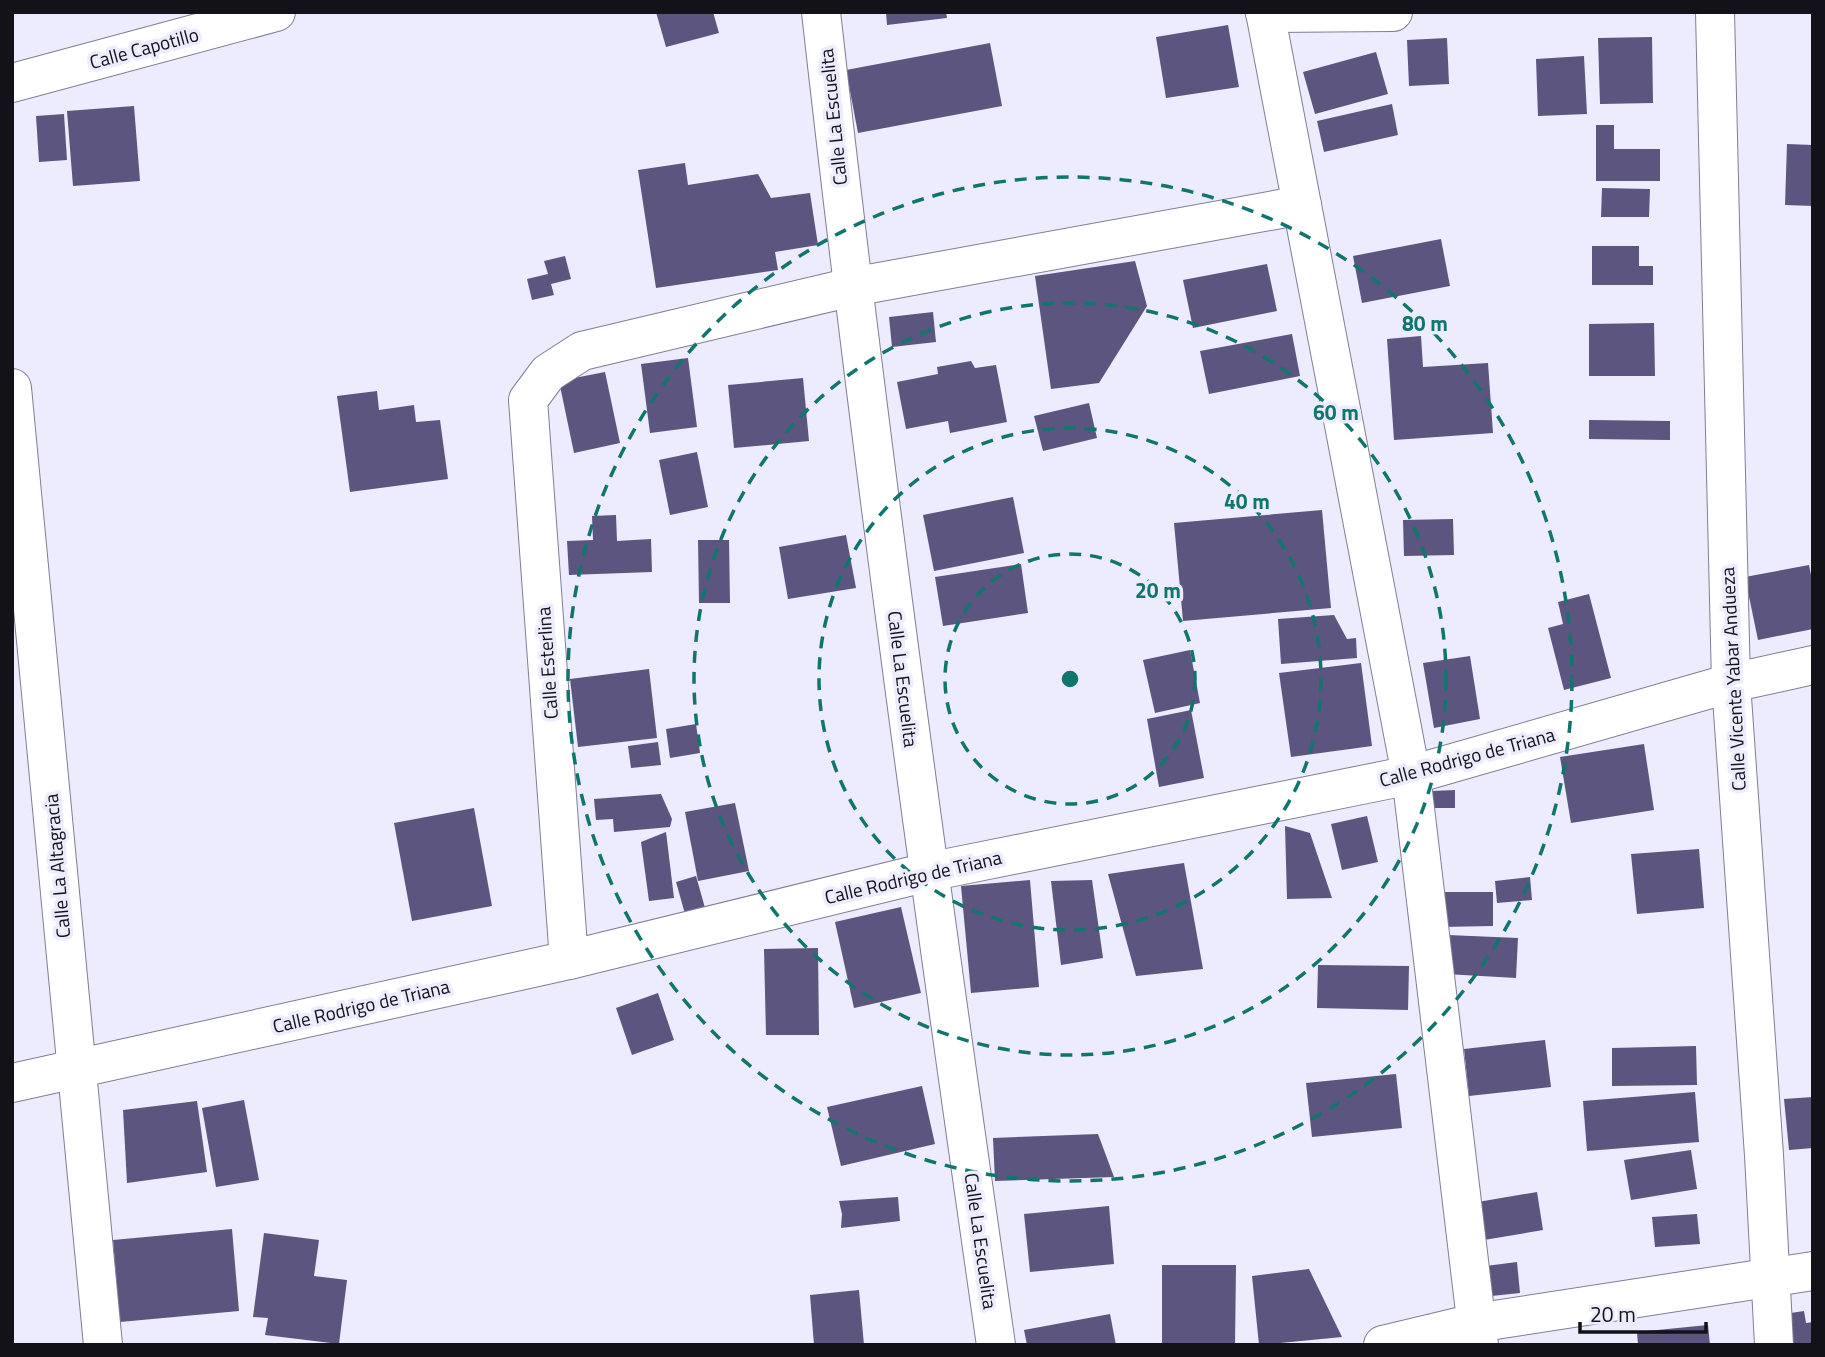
<svg xmlns="http://www.w3.org/2000/svg" width="1825" height="1357" font-family="'Titillium Web',sans-serif">
<style>
.building{fill:#5b557f}
.lines{fill:none;stroke-linecap:round;stroke-linejoin:round}
.street-casing{stroke:#807e93;stroke-width:40}
.street{stroke:#fff;stroke-width:38}
.ring{fill:none;stroke:#0f766e;stroke-width:3.5;stroke-dasharray:12 9}
.labels{text-anchor:middle;stroke-width:7;stroke-linejoin:round;paint-order:stroke}
.street-label{font-size:19px;fill:#131219;stroke:#edebfe}
.centre{fill:#0f766e;stroke:#edebfe;stroke-width:3.5}
.ring-label{font-size:21px;text-anchor:middle;font-weight:bold;fill:#0f766e;stroke:#edebfe;stroke-width:7;stroke-linejoin:round;paint-order:stroke}
</style>
<rect width="100%" height="100%" fill="#edebfe"/>
<g class="building">
<path d="M656,12H713L719,33L666,47Z"/>
<path d="M886,12H946L947,18L887,25Z"/>
<path d="M1228,25L1239,87L1166,98L1156,37Z"/>
<path d="M1652,37L1653,103L1600,104L1598,38Z"/>
<path d="M1447,38L1449,84L1409,86L1407,40Z"/>
<path d="M990,43L1002,106L858,133L846,70Z"/>
<path d="M1376,52L1388,94L1315,114L1303,72Z"/>
<path d="M1584,56L1587,114L1538,116L1536,59Z"/>
<path d="M1392,104L1398,135L1324,152L1317,121Z"/>
<path d="M134,106L140,181L73,186L67,111Z"/>
<path d="M64,114L67,160L39,162L36,116Z"/>
<path d="M1596,125H1614V149H1660V181H1596Z"/>
<path d="M1787,144L1813,145V206L1785,205Z"/>
<path d="M685,163L688,185L758,174L771,198L810,193L818,245L775,252L778,270L656,288L638,170Z"/>
<path d="M1602,188L1650,189L1649,217H1601Z"/>
<path d="M1441,239L1450,286L1362,303L1353,256Z"/>
<path d="M1592,246H1639V266H1653V285H1592Z"/>
<path d="M565,256L571,279L551,284L554,295L532,300L527,279L548,274L544,261Z"/>
<path d="M1135,261L1147,306L1099,383L1051,389L1035,276Z"/>
<path d="M1267,264L1277,311L1193,328L1183,280Z"/>
<path d="M933,312L936,342L892,347L889,317Z"/>
<path d="M1654,323L1655,376H1589V324Z"/>
<path d="M1292,334L1300,376L1209,394L1200,351Z"/>
<path d="M1421,336L1423,367L1488,363L1493,433L1394,440L1387,339Z"/>
<path d="M688,358L697,427L650,433L641,364Z"/>
<path d="M971,361L975,368L996,365L1007,422L950,433L948,421L906,429L897,382L938,374L937,367Z"/>
<path d="M605,372L620,443L574,453L559,381Z"/>
<path d="M803,378L809,441L734,448L728,385Z"/>
<path d="M377,391L379,410L414,405L416,422L440,420L448,479L350,492L337,396Z"/>
<path d="M1089,403L1097,438L1043,451L1034,416Z"/>
<path d="M1589,420L1670,421V440L1589,439Z"/>
<path d="M697,452L708,507L670,515L659,460Z"/>
<path d="M1013,497L1024,553L934,571L923,515Z"/>
<path d="M1322,510L1331,608L1183,621L1174,523Z"/>
<path d="M616,515L617,541L651,539L652,572L569,575L567,541L593,540L592,516Z"/>
<path d="M1453,519L1454,555L1404,556L1403,520Z"/>
<path d="M846,535L856,588L788,599L779,547Z"/>
<path d="M698,540H729L730,603H699Z"/>
<path d="M1021,564L1028,613L943,626L935,577Z"/>
<path d="M1809,565L1813,585V629L1758,640L1745,577Z"/>
<path d="M1589,594L1611,678L1564,690L1548,628L1563,624L1558,602Z"/>
<path d="M1334,615L1347,639L1356,638L1357,658L1281,664L1278,619Z"/>
<path d="M1190,650L1200,703L1155,713L1143,660Z"/>
<path d="M1470,656L1480,719L1434,728L1423,663Z"/>
<path d="M1361,663L1372,746L1291,757L1279,673Z"/>
<path d="M649,669L657,738L578,747L570,679Z"/>
<path d="M1191,710L1204,778L1159,787L1147,719Z"/>
<path d="M696,724L700,753L670,758L666,729Z"/>
<path d="M658,742L661,765L631,768L628,746Z"/>
<path d="M1644,744L1654,810L1571,823L1560,757Z"/>
<path d="M1455,790V808H1432V791Z"/>
<path d="M661,794L672,819L670,827L614,832L613,819L596,820L594,799Z"/>
<path d="M735,803L749,871L698,881L685,812Z"/>
<path d="M474,808L492,906L412,921L394,823Z"/>
<path d="M1367,816L1378,862L1342,870L1331,824Z"/>
<path d="M1285,826L1310,833L1332,898L1287,899Z"/>
<path d="M666,832L674,898L649,901L641,842Z"/>
<path d="M1699,849L1704,908L1637,914L1631,854Z"/>
<path d="M1184,863L1203,969L1136,976L1108,874Z"/>
<path d="M696,876L707,915L687,921L676,882Z"/>
<path d="M1530,877L1532,900L1497,903L1495,881Z"/>
<path d="M1030,880L1039,987L971,993L961,886Z"/>
<path d="M1092,880L1103,958L1061,965L1051,881Z"/>
<path d="M1440,892H1493V926L1440,927Z"/>
<path d="M901,907L921,993L854,1008L835,922Z"/>
<path d="M1448,935L1518,938L1516,978L1446,974Z"/>
<path d="M818,948L819,1035H766L764,949Z"/>
<path d="M1318,965L1409,966L1408,1010L1317,1008Z"/>
<path d="M658,993L674,1040L632,1055L616,1008Z"/>
<path d="M1545,1040L1551,1087L1469,1096L1464,1049Z"/>
<path d="M1696,1046L1697,1085L1612,1086V1048Z"/>
<path d="M1396,1074L1402,1128L1312,1137L1306,1083Z"/>
<path d="M922,1086L935,1144L841,1166L827,1107Z"/>
<path d="M1695,1092L1699,1142L1587,1151L1583,1101Z"/>
<path d="M1813,1097V1148L1789,1150L1784,1099Z"/>
<path d="M244,1100L259,1180L216,1187L202,1108Z"/>
<path d="M197,1101L207,1172L127,1183L123,1110Z"/>
<path d="M1098,1134L1114,1177L995,1181L993,1138Z"/>
<path d="M1691,1150L1697,1189L1631,1200L1624,1160Z"/>
<path d="M1537,1192L1543,1230L1478,1241L1472,1203Z"/>
<path d="M898,1197L900,1221L841,1228L842,1214L839,1201Z"/>
<path d="M1109,1206L1114,1264L1030,1272L1024,1214Z"/>
<path d="M1697,1214L1700,1244L1655,1247L1652,1217Z"/>
<path d="M232,1229L239,1311L120,1322L113,1240Z"/>
<path d="M264,1233L319,1240L314,1276L347,1280L339,1344L265,1335L268,1318L253,1317Z"/>
<path d="M1517,1262L1520,1293L1482,1297L1478,1267Z"/>
<path d="M1162,1265H1236L1235,1345H1162Z"/>
<path d="M1309,1269L1342,1337L1259,1345L1252,1276Z"/>
<path d="M859,1290L864,1345H814L810,1295Z"/>
<path d="M1804,1311L1806,1323L1813,1322V1345H1788L1784,1314Z"/>
<path d="M1110,1314L1116,1345H1027L1024,1330Z"/>
<path d="M1708,1325L1710,1345H1638L1637,1332Z"/>
</g>
<g class="lines">
<g class="street-casing">
<g id="street">
<path d="M821,12C871,458 932,901 996,1345"/>
<path d="M1265,12L1411,775L1479,1345"/>
<path d="M1715,12L1731,683L1764,1155L1774,1345"/>
<path d="M1265,13L1393,12"/>
<path d="M12,83L276,12"/>
<path d="M12,388L103,1345"/>
<path d="M569,960L528,400L548,373L582,351L852,287L1302,205"/>
<path d="M12,1083L569,960L928,872L1411,775L1731,683L1813,665"/>
<path d="M1383,1345L1475,1323L1813,1271"/>
</g>
</g>
<use href="#street" class="street"/>
</g>
<g class="ring">
<circle cx="1070" cy="679" r="125"/>
<circle cx="1070" cy="679" r="251"/>
<circle cx="1070" cy="679" r="376"/>
<circle cx="1070" cy="679" r="502"/>
</g>
<g class="labels">
<g class="street-label">
<text transform="translate(144 48) rotate(-15)" y="7">Calle Capotillo</text>
<text transform="translate(833 117) rotate(-96)" y="7">Calle La Escuelita</text>
<text transform="translate(547 663) rotate(-94)" y="7">Calle Esterlina</text>
<text transform="translate(903 679) rotate(83)" y="7">Calle La Escuelita</text>
<text transform="translate(1733 679) rotate(-93)" y="7">Calle Vicente Yabar Andueza</text>
<text transform="translate(1467 757) rotate(-15)" y="7">Calle Rodrigo de Triana</text>
<text transform="translate(57 866) rotate(-95)" y="7">Calle La Altagracia</text>
<text transform="translate(913 877) rotate(-13)" y="7">Calle Rodrigo de Triana</text>
<text transform="translate(361 1006) rotate(-13)" y="7">Calle Rodrigo de Triana</text>
<text transform="translate(981 1241) rotate(82)" y="7">Calle La Escuelita</text>
</g>
</g>
<circle cx="1070" cy="679" r="10" class="centre"/>
<g class="ring-label">
<text x="1425" y="331">80 m</text>
<text x="1336" y="420">60 m</text>
<text x="1247" y="509">40 m</text>
<text x="1158" y="598">20 m</text>
</g>
<rect width="1825" height="1357" fill="none" stroke="#131219" stroke-width="28"/>
<path d="M1580 1322v10h126v-10" fill="none" stroke="#131219" stroke-width="3.5"/>
<text x="1590" y="1322" font-size="21" fill="#131219" stroke="#edebfe" stroke-width="5" paint-order="stroke">20 m</text>
</svg>
